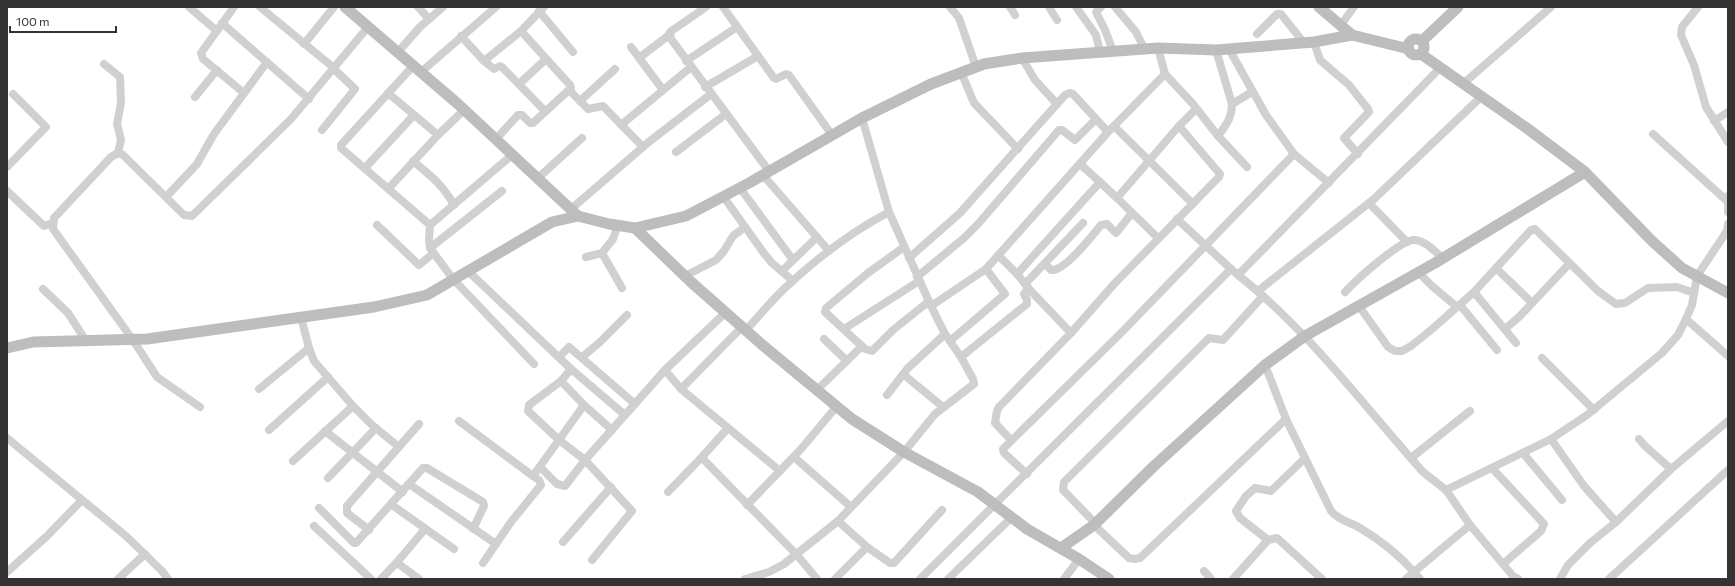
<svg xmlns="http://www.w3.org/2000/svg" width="1735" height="586" font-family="Commissioner,sans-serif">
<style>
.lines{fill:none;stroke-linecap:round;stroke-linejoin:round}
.street{stroke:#d0d0d0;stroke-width:8}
.secondary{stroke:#bdbdbd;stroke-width:11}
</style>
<rect width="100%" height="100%" fill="#fff"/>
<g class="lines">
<g class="street">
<path d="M189,7L217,31"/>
<path d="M234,7L201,53L203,59L244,93"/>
<path d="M260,7L334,68"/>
<path d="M418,7L429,19"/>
<path d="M706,7L670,32L671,39L769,171"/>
<path d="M723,7L774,78L776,79L786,74L789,75L832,135"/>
<path d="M950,7L959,18L976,67"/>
<path d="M1010,7L1015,15"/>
<path d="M1049,7L1057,20"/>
<path d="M1076,7L1096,35L1100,52"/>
<path d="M1101,7L1096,12L1105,30L1113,51"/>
<path d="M1115,7L1136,32L1145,50"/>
<path d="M1698,7L1682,27L1681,35L1694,65L1706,107L1728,142"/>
<path d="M539,11L573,52"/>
<path d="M222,23L309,99"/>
<path d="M1340,26L1354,7"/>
<path d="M1257,34L1277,14H1281L1304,43"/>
<path d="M461,36L484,61L521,31L544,7"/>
<path d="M1314,42L1320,60L1349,85L1368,109L1369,112L1344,138L1358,154"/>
<path d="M304,44L334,7"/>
<path d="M631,47L663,90"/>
<path d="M1158,48L1165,74L1193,104L1218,136L1247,167"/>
<path d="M1229,49L1266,115L1294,154L1329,183"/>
<path d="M1216,50L1232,104"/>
<path d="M398,52L420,27L443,7"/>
<path d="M639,58L669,35"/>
<path d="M1022,58L1035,80L1057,104"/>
<path d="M484,61L494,69L500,66L502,67L545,111"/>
<path d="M686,61L737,27"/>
<path d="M104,64L120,77L121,103L117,124L121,140L118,153"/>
<path d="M413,66L341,145V148L430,225L429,240L430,248L453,279L534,364"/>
<path d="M421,72L496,7"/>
<path d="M961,72L974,103L1018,149"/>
<path d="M1464,83L1551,7"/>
<path d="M519,84L546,59"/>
<path d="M705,87L758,56"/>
<path d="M569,90L588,109L603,106L643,147"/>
<path d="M388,93L438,135"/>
<path d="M195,97L217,70"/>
<path d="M580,101L615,69"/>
<path d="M1714,121L1728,112"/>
<path d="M621,125L691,67"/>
<path d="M1114,126L1193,204"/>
<path d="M322,130L355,89L334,69"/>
<path d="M1653,134L1727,201"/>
<path d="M1218,136C1226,125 1232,118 1232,104L1252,92"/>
<path d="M496,139L518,115H522L530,123H533L571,88L570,85L521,31"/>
<path d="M676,152L726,114"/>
<path d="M413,161C432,177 442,184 454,205"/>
<path d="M1080,164L1100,182"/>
<path d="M7,167L46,127L13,94"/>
<path d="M365,168L414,115"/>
<path d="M763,175L829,251"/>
<path d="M538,178L582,138"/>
<path d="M389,188L438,135L464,110"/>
<path d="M740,188L793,260"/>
<path d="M7,191L44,226L53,223"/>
<path d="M723,196L763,252L772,263L793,281"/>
<path d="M1728,196V212"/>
<path d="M166,197L197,164L214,134L267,62"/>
<path d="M1117,198L1158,238"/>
<path d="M1369,203L1407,242"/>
<path d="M571,209L650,141L711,94"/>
<path d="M1177,219L1231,269"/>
<path d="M377,225L419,265L434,253"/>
<path d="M430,225L512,155"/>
<path d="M618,225L613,239L602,253L622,288"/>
<path d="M904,247L868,273L826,308L825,312L865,349L872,351L893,330L928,302"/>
<path d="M430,248L502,191"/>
<path d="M586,257L602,253"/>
<path d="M909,258L960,213L1065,95L1070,93L1073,94L1108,132"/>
<path d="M1045,264L1051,270C1064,272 1092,236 1101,225L1107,224L1116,233L1132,213"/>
<path d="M1496,268L1531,302"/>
<path d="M468,271L571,369L625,415"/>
<path d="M782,271L817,237"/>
<path d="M1418,272L1432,286L1457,307"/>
<path d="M1017,274L1100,182L1117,198L1179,126L1196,109"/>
<path d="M1238,275C1309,331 1363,405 1423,472L1446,490L1551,439L1587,415L1662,353L1678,335L1686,319L1692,305L1697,276L1727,231L1728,224"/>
<path d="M685,276L716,260L724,251L733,236L745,227"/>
<path d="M917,277L964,238L978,224L1059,130H1062L1075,140L1096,119"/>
<path d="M1025,284L1083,223"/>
<path d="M1028,288L1071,333"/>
<path d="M43,289L68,313L86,341"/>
<path d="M1258,291L1374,199L1482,96"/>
<path d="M1345,292C1355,281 1400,240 1414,240C1425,240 1435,252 1443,258"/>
<path d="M1474,292L1516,343"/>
<path d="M1460,305L1497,350"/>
<path d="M931,306L986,269L1108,132L1165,74"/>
<path d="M1359,306L1388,347L1395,351H1402L1411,346L1431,330L1474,292L1531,230L1535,229L1598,291L1616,304L1625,303L1648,288L1677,287L1694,293"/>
<path d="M301,317L309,348L314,361L353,406L372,425L399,447"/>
<path d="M1686,319L1728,356"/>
<path d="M844,329L919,281"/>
<path d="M1505,329L1520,316L1569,264"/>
<path d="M746,330C759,316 771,301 785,288C817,258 851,232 889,212"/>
<path d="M824,339L847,361"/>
<path d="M950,341L1005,294L986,269"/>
<path d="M559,357L569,347L635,404"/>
<path d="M582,357L599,343L627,315"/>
<path d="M961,357L1027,304V300L1024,294L1028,288L1027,286L1017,274L998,255"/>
<path d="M1542,358L1594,410"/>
<path d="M1265,365L1286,419L1331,511C1338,520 1350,522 1360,528C1382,541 1397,553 1414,572L1470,525L1446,490"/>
<path d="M665,370L681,389L780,471"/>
<path d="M903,374L943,407"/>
<path d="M561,381L529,405L528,411L559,440L585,460L632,511L592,560"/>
<path d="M259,389L309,348"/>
<path d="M681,389L742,327"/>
<path d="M817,390L862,346"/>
<path d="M887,395L908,368L945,334"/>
<path d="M584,405L612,430"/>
<path d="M200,407L157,377L133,340L53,229L54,218L111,157L118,153L123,155L184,215L192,216L291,119L368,27"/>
<path d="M459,421L533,476"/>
<path d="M728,428L702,457L703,459L797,555L817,579"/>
<path d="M269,430L328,377"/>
<path d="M325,431L403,492"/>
<path d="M7,438L126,536L162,571L168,579"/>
<path d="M1551,439L1584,486L1616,522"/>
<path d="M1639,439L1645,446L1671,469"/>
<path d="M1011,440L995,423L997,411L999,407L1071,333L1115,283L1219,177L1220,174L1179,126"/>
<path d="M1523,453L1562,500"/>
<path d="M794,457L851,507"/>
<path d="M1411,458L1470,411"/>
<path d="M293,461L353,406"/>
<path d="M540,467L557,484L565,486L585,460L665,370L726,312"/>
<path d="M1492,468L1544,524L1541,531L1503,564"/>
<path d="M1027,474L1004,453L1003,449L1121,333L1294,154"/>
<path d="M328,478L376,428"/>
<path d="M409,484L496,544"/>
<path d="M668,492L702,457"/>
<path d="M392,505L454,549"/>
<path d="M747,505L801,449L837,406"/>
<path d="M319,508L354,543H356L423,468H427L483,502L484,506L473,529"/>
<path d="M838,521L867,547L890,563H894L942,510"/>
<path d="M1095,523L1063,490L1064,482L1209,338L1223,340L1263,296"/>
<path d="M1094,525L1129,558L1135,559L1140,558L1286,419"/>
<path d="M1470,525L1513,576L1518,579"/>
<path d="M314,526L371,579"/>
<path d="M369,530L347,513V506L419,424"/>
<path d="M1268,540L1240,518L1236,511L1246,496L1255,488L1271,491L1304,459"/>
<path d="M563,542L611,487"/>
<path d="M483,563L511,522L541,485L539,480L533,476L584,405L561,381L571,369"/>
<path d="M1204,571L1211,579"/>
<path d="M7,572L47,536L82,500"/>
<path d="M118,579L145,554"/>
<path d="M381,579L398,561"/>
<path d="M419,579L400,565L398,561L425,529"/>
<path d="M745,579L769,572L784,564L838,521L904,452L935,414L974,384L973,379L961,357L945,334L931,306L889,212L862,118"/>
<path d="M835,579L867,547"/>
<path d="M920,579L1231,269L1238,275L1441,67"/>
<path d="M948,579L1012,517"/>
<path d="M1064,579L1079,559"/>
<path d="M1233,579L1268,540L1277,538L1322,579"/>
<path d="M1406,579L1414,572L1420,579"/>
<path d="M1560,579L1568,565L1590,543L1616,522L1671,469L1728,421"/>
<path d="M1609,579L1728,470"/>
</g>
<g class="secondary">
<path d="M345,7L458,104L578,216"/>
<path d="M1319,7L1352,35L1409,49"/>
<circle cx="1416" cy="47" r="8"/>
<path d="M1422,41L1458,7"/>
<path d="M1421,54L1528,129L1585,172L1652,241L1682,268L1728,293"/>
<path d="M635,228L691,282L766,348L852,419L904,452L978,492L1027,529L1079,559L1109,579"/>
<path d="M7,348L33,342L147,339L374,307L427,295L552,222L578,216L609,224L635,228L686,216L749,183L862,118L931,84L984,64L1022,58L1158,48L1216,50L1314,42L1352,35"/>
<path d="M1061,548L1094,525L1154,466L1265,365L1305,336L1435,263L1585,172"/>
</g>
</g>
<rect width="1735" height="586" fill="none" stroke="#333333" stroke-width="16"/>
<path d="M10 26v6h106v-6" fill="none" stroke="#333333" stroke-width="2"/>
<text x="16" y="26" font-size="12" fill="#333333" stroke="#ffffff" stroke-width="3" paint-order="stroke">100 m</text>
</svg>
